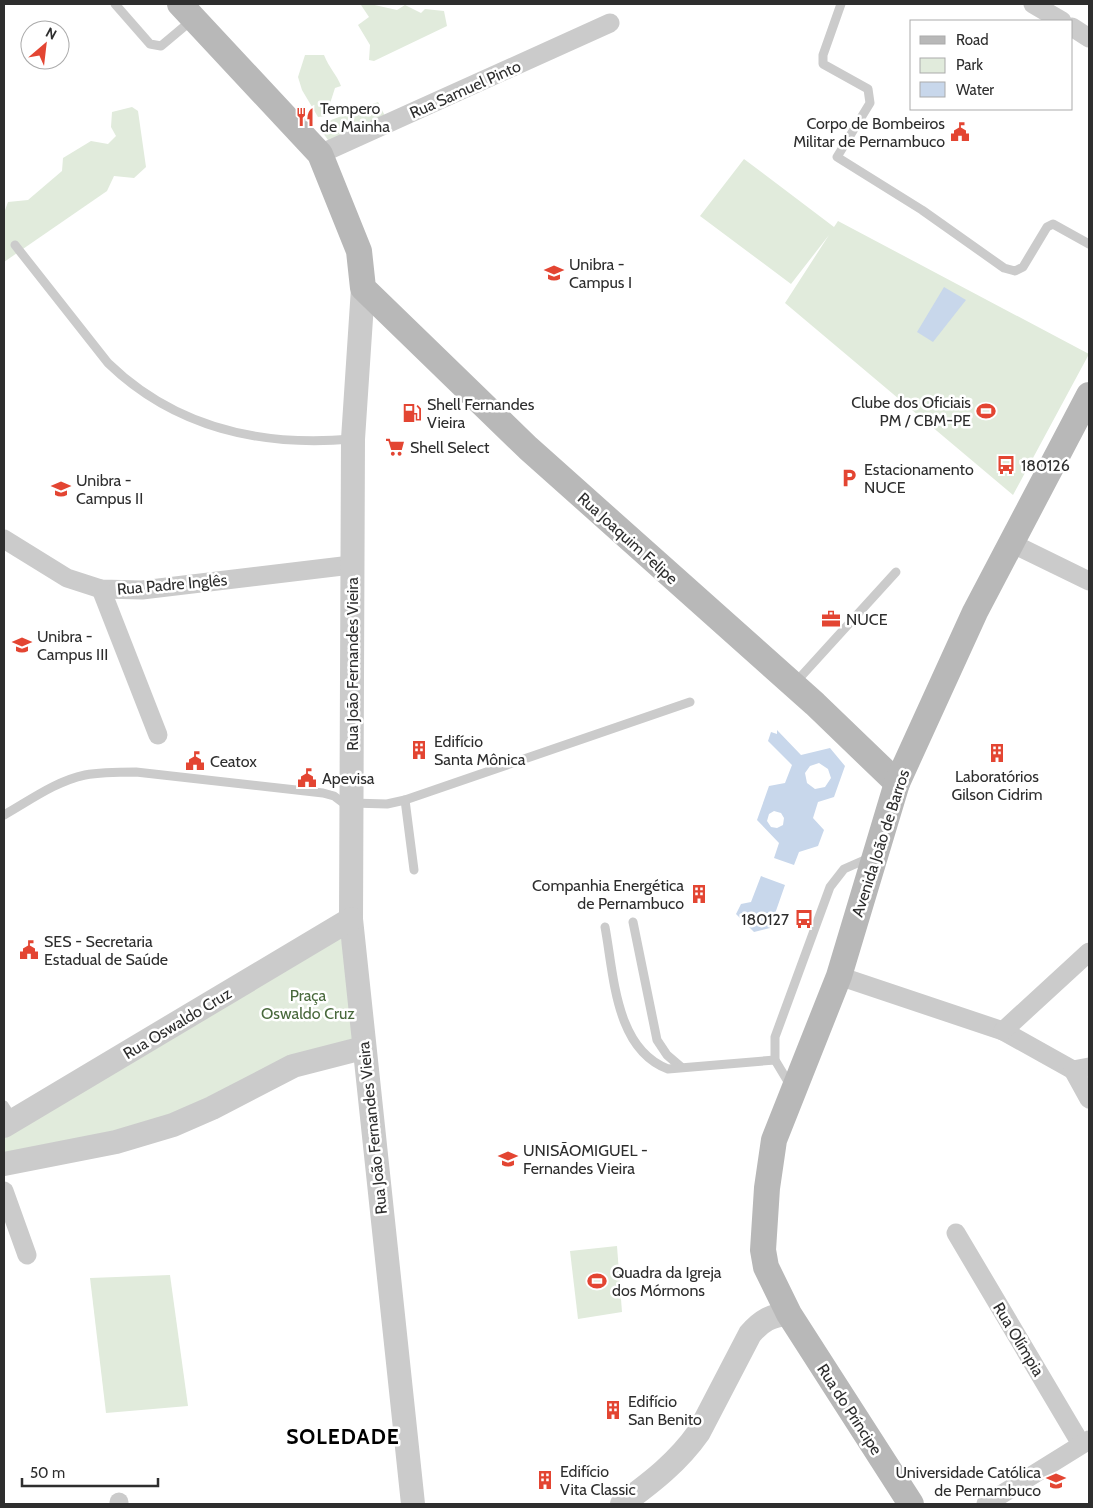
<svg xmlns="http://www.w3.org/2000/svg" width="1093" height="1508" font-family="Cabin,sans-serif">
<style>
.green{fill:#e1ebdc}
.water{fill:#c8d7eb;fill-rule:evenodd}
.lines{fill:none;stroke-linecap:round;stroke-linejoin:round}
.service{stroke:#cbcbcb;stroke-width:9}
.minor{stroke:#cbcbcb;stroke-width:19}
.tertiary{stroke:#cbcbcb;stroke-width:24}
.secondary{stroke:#b8b8b8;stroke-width:26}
.labels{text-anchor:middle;stroke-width:5;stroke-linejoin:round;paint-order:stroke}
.street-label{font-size:16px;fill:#2e2e2e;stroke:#fff}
.poi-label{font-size:16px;fill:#2e2e2e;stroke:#fff;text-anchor:start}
.park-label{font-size:16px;fill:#49693c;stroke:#fff}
.district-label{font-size:21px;font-weight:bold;letter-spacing:1px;fill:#000;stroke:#fff}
</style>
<rect width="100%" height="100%" fill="#fff"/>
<g class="green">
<path d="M370,4L397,10L405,5L421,13L425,9L444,11L447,26L374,61L369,60L370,45L358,25L369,17L361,5Z"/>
<path d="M305,55H324C329,68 337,75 341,86L335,88L326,116L318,117L302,90L298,77Z"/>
<path d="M378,102L385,116L331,144L320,129L326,122Z"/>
<path d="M132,107L138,111L146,167L134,178L114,176L107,191L4,262V213L8,202L28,200L62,171L63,158L91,141L108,144L116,136L111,127L112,112Z"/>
<path d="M744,159L834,227L838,221L1089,354L1013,495L785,303L829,235L791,284L700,216Z"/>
<path d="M341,937L357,1037L172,1116L4,1160V1133Z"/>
<path d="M617,1246L622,1312L578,1319L570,1251Z"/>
<path d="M170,1275L188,1406L106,1413L90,1278Z"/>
</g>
<g class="water">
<path d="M944,287L966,300L933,342L917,332Z"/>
<path d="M777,730L801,755L830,748L845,766L834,797L818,802L813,818L824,830L818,846L799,852L794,865L774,858L779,843L757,820L769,786L785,783L792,765L768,741L771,732L777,734ZM819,763L828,769L831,778L825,787L815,789L807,783L805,773L810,766ZM774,811L781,813L784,818L783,825L777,828L771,827L767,821L769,814Z"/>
<path d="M761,876L785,885L770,928L754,932L736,914L741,904L751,902Z"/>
</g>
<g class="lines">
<g class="service">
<path d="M115,4L150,44L161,46L192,20"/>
<path d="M841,4L823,55V64L868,89L870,103L837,157L922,210L1004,268L1015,271L1023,267L1047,227L1053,224L1089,244"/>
<path d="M15,245L108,363C175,428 262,447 352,439"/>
<path d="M795,683L896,572"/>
<path d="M405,800L414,870"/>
<path d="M4,815C29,801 56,781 85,775C101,772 119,772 136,772L323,793L334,796L342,802L352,803L387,804L405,800L690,702"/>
<path d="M633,922L657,1040L667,1055L681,1067"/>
<path d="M605,927C614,975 615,1049 668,1069L775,1060"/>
<path d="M790,1085L775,1060V1037L830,887L844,869L869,858"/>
<path d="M4,1105L13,1119"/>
</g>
<g class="minor">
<path d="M1033,4L1062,21"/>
<path d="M1072,27L1089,38"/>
<path d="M320,154L610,23"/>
<path d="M4,539L67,578L101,589L142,590L351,565"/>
<path d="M1011,543L1089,581"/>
<path d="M101,589L158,735"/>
<path d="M839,976L1003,1031L1073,1070L1089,1067"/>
<path d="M1003,1031L1089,952"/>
<path d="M1073,1070L1089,1099"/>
<path d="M4,1191L27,1255"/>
<path d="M956,1233L1081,1444"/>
<path d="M119,1502V1504"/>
<path d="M986,1504L1089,1440"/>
</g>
<g class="tertiary">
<path d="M363,288L353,439L351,919L413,1504"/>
<path d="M4,1126L351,919"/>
<path d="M4,1164L116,1142L173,1125L212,1108L293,1066L363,1048"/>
<path d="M622,1504C652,1482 678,1462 699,1432L750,1334C761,1321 771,1315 789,1314"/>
</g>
<g class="secondary">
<path d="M180,4L320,154L359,251L363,288L528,448L815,704L897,783"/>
<path d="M911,1504L789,1314L766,1267L763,1250L767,1188L774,1140L839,976L897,783L975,612L1089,395"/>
</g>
</g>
<defs>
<g id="restaurant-bare" transform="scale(1.5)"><path d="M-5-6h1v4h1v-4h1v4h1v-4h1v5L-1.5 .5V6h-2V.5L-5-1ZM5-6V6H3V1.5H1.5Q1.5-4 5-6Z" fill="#e34532" stroke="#fff" stroke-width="2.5" paint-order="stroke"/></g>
<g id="civic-bare" transform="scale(1.5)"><path d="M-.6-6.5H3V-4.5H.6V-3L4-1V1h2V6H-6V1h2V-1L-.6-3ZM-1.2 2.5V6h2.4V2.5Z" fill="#e34532" stroke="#fff" stroke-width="2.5" paint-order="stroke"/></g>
<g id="university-bare" transform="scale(1.5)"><path d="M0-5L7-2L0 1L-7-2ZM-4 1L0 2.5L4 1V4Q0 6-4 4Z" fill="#e34532" stroke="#fff" stroke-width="2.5" paint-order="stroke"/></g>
<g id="stadium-bare" transform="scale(1.5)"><path d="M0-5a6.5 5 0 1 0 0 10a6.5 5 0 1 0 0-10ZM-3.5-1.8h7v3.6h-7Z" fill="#e34532" stroke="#fff" stroke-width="2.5" paint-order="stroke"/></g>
<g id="fuel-bare" transform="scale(1.5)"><path d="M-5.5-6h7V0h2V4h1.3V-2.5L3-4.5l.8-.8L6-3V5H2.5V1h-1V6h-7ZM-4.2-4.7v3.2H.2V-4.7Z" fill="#e34532" stroke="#fff" stroke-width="2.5" paint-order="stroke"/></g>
<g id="supermarket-bare" transform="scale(1.5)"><path d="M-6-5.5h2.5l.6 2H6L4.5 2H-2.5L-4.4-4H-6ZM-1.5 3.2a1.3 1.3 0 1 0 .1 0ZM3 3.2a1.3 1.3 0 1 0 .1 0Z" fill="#e34532" stroke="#fff" stroke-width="2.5" paint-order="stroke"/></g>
<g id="bus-bare" transform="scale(1.5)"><path d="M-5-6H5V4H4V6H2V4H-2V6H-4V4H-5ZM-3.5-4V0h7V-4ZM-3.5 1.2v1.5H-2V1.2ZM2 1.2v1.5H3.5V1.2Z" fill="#e34532" stroke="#fff" stroke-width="2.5" paint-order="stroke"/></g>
<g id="parking-bare" transform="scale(1.5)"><path d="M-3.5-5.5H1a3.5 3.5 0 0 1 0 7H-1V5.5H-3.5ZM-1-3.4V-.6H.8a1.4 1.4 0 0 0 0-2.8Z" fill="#e34532" stroke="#fff" stroke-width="2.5" paint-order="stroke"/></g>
<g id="office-bare" transform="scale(1.5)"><path d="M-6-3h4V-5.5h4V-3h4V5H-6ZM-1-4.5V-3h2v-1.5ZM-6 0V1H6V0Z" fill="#e34532" stroke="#fff" stroke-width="2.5" paint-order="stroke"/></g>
<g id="building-bare" transform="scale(1.5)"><path d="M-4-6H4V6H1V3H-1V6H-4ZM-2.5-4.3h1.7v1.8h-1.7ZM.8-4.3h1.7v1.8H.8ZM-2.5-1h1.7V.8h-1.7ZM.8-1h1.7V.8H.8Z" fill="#e34532" stroke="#fff" stroke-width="2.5" paint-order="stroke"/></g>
</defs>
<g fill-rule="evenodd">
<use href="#restaurant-bare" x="305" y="117"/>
<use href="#civic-bare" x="960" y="132"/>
<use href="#university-bare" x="554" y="273"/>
<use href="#stadium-bare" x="986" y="411"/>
<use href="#fuel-bare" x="412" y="413"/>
<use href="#supermarket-bare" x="395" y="447"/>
<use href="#bus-bare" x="1006" y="465"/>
<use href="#parking-bare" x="849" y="478"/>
<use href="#university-bare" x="61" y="489"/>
<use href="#office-bare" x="831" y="619"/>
<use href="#university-bare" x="22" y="645"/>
<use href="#building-bare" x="419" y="750"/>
<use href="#building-bare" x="997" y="753"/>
<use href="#civic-bare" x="195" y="761"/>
<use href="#civic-bare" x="307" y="778"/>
<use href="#building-bare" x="699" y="894"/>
<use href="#bus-bare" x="804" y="919"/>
<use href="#civic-bare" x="29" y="950"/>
<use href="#university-bare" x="508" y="1159"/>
<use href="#stadium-bare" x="597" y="1281"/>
<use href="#building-bare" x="613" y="1410"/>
<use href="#building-bare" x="545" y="1480"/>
<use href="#university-bare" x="1056" y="1481"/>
</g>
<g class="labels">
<g class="street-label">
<text transform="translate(465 89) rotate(-24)" y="6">Rua Samuel Pinto</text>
<text transform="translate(628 538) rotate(42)" y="6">Rua Joaquim Felipe</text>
<text transform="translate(172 584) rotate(-5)" y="6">Rua Padre Inglês</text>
<text transform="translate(352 664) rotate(-90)" y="6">Rua João Fernandes Vieira</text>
<text transform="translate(880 843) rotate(-72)" y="6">Avenida João de Barros</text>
<text transform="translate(177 1023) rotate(-31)" y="6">Rua Oswaldo Cruz</text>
<text transform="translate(372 1128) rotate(-96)" y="6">Rua João Fernandes Vieira</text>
<text transform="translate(1019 1339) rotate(59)" y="6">Rua Olímpia</text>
<text transform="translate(850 1409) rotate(57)" y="6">Rua do Príncipe</text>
</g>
<g class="poi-label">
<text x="320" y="114">Tempero<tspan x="320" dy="18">de Mainha</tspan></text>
<text x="945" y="129" text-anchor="end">Corpo de Bombeiros<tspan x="945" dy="18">Militar de Pernambuco</tspan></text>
<text x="569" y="270">Unibra -<tspan x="569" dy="18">Campus I</tspan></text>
<text x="971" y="408" text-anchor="end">Clube dos Oficiais<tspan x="971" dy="18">PM / CBM-PE</tspan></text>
<text x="427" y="410">Shell Fernandes<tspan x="427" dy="18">Vieira</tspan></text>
<text x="410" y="453">Shell Select</text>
<text x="1021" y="471">180126</text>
<text x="864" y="475">Estacionamento<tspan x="864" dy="18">NUCE</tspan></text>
<text x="76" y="486">Unibra -<tspan x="76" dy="18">Campus II</tspan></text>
<text x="846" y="625">NUCE</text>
<text x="37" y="642">Unibra -<tspan x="37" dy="18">Campus III</tspan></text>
<text x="434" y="747">Edifício<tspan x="434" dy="18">Santa Mônica</tspan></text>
<text x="210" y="767">Ceatox</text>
<text x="997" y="782" text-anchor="middle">Laboratórios<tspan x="997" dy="18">Gilson Cidrim</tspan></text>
<text x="322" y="784">Apevisa</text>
<text x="684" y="891" text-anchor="end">Companhia Energética<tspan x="684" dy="18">de Pernambuco</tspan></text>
<text x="789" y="925" text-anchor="end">180127</text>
<text x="44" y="947">SES - Secretaria<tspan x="44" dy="18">Estadual de Saúde</tspan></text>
<text x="523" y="1156">UNISÃOMIGUEL -<tspan x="523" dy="18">Fernandes Vieira</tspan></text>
<text x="612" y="1278">Quadra da Igreja<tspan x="612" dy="18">dos Mórmons</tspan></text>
<text x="628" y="1407">Edifício<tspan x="628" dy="18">San Benito</tspan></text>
<text x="560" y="1477">Edifício<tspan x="560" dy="18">Vita Classic</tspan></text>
<text x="1041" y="1478" text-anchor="end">Universidade Católica<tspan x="1041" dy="18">de Pernambuco</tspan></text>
</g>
<g class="park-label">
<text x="308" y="1001">Praça<tspan x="308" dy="18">Oswaldo Cruz</tspan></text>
</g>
<g class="district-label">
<text x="343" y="1444">SOLEDADE</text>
</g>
</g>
<rect width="1093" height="1508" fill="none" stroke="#2e2e2e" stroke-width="10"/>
<rect x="910" y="20" width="162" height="90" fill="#ffffff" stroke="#ababab"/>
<rect x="920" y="36" width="25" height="8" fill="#b8b8b8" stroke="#ababab"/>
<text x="956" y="45" font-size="15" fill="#2e2e2e">Road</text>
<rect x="920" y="58" width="25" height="15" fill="#e1ebdc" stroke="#ababab"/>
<text x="956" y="70" font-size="15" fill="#2e2e2e">Park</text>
<rect x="920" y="82" width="25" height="15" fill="#c8d7eb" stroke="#ababab"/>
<text x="956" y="95" font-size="15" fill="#2e2e2e">Water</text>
<g transform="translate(45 45) rotate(28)"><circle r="24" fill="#ffffff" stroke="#ababab"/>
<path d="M0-4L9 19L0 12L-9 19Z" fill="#e34532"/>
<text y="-8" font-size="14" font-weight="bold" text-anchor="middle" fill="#2e2e2e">N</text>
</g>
<path d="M22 1478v8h136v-8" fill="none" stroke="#2e2e2e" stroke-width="2.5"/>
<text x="30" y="1478" font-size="15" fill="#2e2e2e" stroke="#ffffff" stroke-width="4" paint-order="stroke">50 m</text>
</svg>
